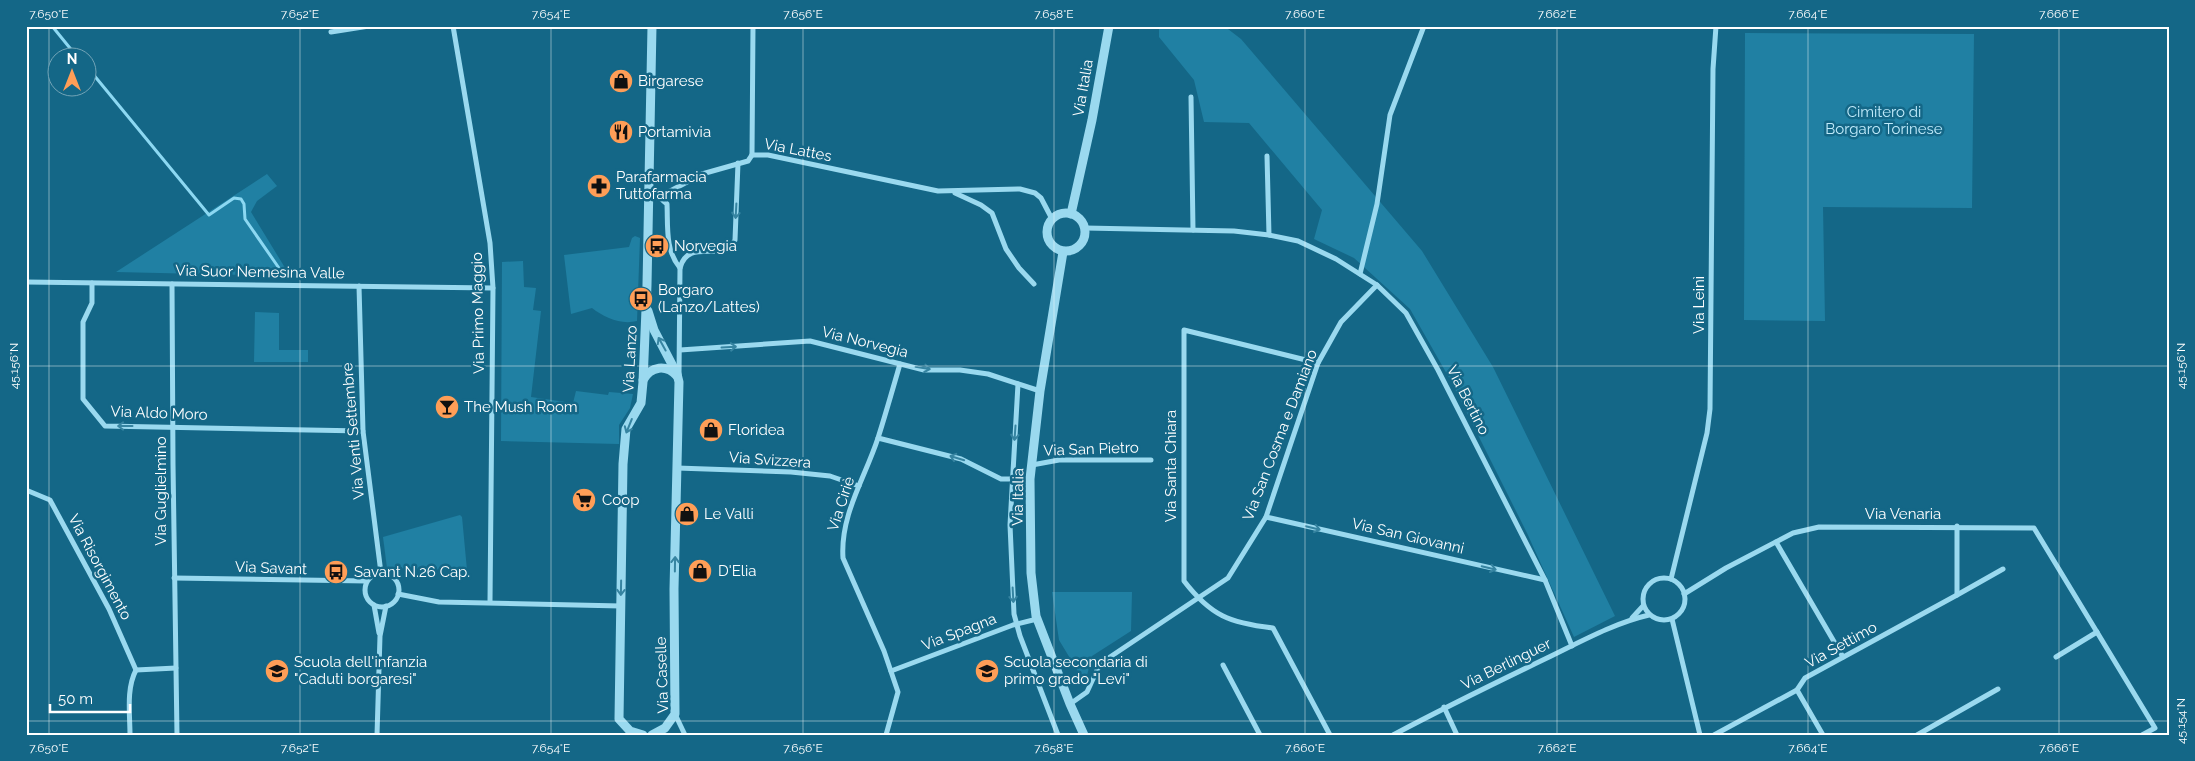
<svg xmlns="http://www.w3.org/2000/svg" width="2195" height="761" font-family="Raleway,sans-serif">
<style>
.green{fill:#2080a3}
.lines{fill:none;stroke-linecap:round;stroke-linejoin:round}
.stream{stroke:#8cd8f2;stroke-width:3}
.minor{stroke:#9ad9ef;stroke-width:5}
.tertiary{stroke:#9ad9ef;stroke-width:9}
.oneway{stroke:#3684a1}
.ticks{fill:none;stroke:#fff;stroke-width:1;stroke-opacity:0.45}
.labels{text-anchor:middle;stroke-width:5;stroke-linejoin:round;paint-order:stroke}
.poi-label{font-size:15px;fill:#fff;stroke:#146787;text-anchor:start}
.street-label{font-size:15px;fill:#fff;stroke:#146787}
.park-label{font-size:15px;fill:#c0ebfb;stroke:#146787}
.neatline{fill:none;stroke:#fff;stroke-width:2}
.ticks-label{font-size:12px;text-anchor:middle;fill:#fff}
</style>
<rect width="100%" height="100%" fill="#146787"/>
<g class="green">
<path d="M1159,26H1224L1241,39L1422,251L1493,367L1615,616L1574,637L1527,533L1452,383L1410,309L1354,258L1314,239L1322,210L1249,123L1204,122L1194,80L1159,37Z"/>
<path d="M1745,33L1974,34L1972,208L1823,207L1825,321L1744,320Z"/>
<path d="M267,174L277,186L257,201L251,212L290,276L116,272Z"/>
<path d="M635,236L640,238L637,321C621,325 605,318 592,308L571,314L564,255L629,247L632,238Z"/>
<path d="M523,261L524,287L536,288L533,310L541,311L531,397L573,403L576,391L608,395L609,392L633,394L630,408L619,425V444L501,441L502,262Z"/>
<path d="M255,312L279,313V350H308V362H254Z"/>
<path d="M460,515L462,517L467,570L387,568L383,537Z"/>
<path d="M1052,592H1132L1131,631L1092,656L1085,683L1059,640Z"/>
</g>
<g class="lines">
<g class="stream">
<path d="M52,26L78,58"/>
<path d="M88,68L209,215L234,198L241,199L244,204L245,219L281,271"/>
</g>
<g class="minor">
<path d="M453,26L490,243L493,288L490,602"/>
<path d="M331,32L369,26"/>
<path d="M1191,97L1193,230"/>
<path d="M752,155H768L938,191L1020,189L1035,193L1041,198L1052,219"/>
<path d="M752,155L753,26"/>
<path d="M1267,156L1269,235"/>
<path d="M955,193L981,205L992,213L1006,249L1019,268L1034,284"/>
<path d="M659,197L667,204C668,227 665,250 680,268"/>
<path d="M649,199L659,197L702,174L748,161L752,155"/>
<path d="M1085,228L1234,231L1269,235L1298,241L1336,259L1377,285L1406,313L1438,370L1545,580L1572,646"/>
<path d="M1360,274L1377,204L1390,115L1424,26"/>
<path d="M26,282L493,288"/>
<path d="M92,283V303L83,322V399L105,426L363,431"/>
<path d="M172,284L173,464L177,735"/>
<path d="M359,286L363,431L381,573"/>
<path d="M680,350L810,341L924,370H960L988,374L1040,391"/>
<path d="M1318,363L1184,330V581C1211,616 1230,623 1273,628L1330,735"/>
<path d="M679,375L680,268C687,242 712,256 730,249L735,240L738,163"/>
<path d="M1018,384L1010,525L1014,614L1020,636L1058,735"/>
<path d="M878,438L961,459L1001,479H1030"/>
<path d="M1032,465L1059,460H1151"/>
<path d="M677,468L791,472L830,476L859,486"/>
<path d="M26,490L50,500L109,609L136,670L176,668"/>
<path d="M1266,517L1545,580"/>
<path d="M1776,542L1843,657"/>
<circle cx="382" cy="590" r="17"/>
<circle cx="1664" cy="599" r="21"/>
<path d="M174,578L367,581"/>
<path d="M1671,579L1707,433L1710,409L1713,69L1716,26"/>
<path d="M398,594L439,602L621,606"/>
<path d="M1684,594L1726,568L1793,533L1819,527L2034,528L2155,728L2142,735"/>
<path d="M1957,595L2003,569"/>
<path d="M374,605L379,633"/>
<path d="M1632,618L1643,606"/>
<path d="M1672,619L1700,735"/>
<path d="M2056,657L2097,632"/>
<path d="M1223,665L1260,735"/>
<path d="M891,671L1013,625L1037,619"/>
<path d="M1797,690L1823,735"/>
<path d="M1070,704L1087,692L1098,668L1104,661L1228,578L1266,517L1318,363L1341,322L1377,285"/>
<path d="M1444,707L1457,735"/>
<path d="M675,714L685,735"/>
<path d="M130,735C130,714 126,689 136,670"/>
<path d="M377,735L380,636L386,606"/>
<path d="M886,735L898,692L884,651L843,558C840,515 865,478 878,438C886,413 893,388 900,364"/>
<path d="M1393,735C1444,708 1495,683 1547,658C1580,642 1614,623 1649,615"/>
<path d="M1714,735L1797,690L1805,678L1957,595V526"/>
<path d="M1917,735L1998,689"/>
</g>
<g class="tertiary">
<circle cx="1066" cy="232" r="19"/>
<path d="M1071,214L1092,120L1109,26"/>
<path d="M1063,252L1040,391L1030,479L1031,573L1036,616L1070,704L1084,735"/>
<path d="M648,311L654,330L677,374L679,382L674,589L675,714L665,728L652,735"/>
<path d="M643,380C651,366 666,364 677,376"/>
<path d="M643,735L630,731L619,719L623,464L626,429L641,403L643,382L647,285L652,26"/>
</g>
</g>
<defs><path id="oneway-shaft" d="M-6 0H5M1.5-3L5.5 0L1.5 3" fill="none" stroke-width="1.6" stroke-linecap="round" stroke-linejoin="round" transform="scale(1.25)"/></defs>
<g class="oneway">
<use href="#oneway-shaft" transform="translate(736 211) rotate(93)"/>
<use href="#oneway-shaft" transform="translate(662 344) rotate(-119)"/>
<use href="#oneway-shaft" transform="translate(729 347) rotate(-3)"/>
<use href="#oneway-shaft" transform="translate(923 368) rotate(9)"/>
<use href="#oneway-shaft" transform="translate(125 426) rotate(-180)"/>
<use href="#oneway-shaft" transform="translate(629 426) rotate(112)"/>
<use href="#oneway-shaft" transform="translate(1015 433) rotate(94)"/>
<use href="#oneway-shaft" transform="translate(957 458) rotate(-163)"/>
<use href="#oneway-shaft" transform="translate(1313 528) rotate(13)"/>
<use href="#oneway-shaft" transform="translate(675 564) rotate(-89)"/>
<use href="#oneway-shaft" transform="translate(1489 568) rotate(13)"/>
<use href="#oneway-shaft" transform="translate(621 588) rotate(91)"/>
<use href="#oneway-shaft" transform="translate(1013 595) rotate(87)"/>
</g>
<path class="ticks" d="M49,26V735M300,26V735M551,26V735M803,26V735M1054,26V735M1305,26V735M1557,26V735M1808,26V735M2059,26V735M26,366H2169M26,721H2169"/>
<defs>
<g id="shop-disc" transform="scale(1.25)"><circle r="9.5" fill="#ff9e57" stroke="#146787"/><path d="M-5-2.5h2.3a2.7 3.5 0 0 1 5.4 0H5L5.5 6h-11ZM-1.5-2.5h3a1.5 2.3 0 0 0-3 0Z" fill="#111"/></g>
<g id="restaurant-disc" transform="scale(1.25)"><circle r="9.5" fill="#ff9e57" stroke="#146787"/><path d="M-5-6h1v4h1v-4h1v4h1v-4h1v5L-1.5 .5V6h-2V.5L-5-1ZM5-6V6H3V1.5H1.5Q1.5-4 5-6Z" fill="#111"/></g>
<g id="pharmacy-disc" transform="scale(1.25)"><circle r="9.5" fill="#ff9e57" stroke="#146787"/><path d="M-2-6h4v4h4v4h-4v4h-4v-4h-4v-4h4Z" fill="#111"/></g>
<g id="bus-disc" transform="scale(1.25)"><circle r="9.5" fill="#ff9e57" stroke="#146787"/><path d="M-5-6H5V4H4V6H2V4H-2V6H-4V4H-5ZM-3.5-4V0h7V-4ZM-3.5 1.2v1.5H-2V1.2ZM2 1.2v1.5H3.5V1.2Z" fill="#111"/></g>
<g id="bar-disc" transform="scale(1.25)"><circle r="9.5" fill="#ff9e57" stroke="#146787"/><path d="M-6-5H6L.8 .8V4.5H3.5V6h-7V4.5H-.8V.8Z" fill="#111"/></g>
<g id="supermarket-disc" transform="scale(1.25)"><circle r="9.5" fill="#ff9e57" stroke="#146787"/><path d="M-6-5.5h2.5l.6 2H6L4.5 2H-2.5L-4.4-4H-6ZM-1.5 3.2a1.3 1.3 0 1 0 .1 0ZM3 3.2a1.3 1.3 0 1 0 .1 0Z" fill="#111"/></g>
<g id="school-disc" transform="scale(1.25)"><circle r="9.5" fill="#ff9e57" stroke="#146787"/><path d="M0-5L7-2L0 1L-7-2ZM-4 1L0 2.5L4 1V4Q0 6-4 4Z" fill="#111"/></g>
</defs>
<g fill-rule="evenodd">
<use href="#shop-disc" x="621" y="81"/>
<use href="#restaurant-disc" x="621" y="132"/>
<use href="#pharmacy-disc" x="599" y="186"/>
<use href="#bus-disc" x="657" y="246"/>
<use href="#bus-disc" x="641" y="299"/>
<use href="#bar-disc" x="447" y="407"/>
<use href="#shop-disc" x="711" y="430"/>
<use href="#supermarket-disc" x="584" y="500"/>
<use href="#shop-disc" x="687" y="514"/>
<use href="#shop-disc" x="700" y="571"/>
<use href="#bus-disc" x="336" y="572"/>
<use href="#school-disc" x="277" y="671"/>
<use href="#school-disc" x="987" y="671"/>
</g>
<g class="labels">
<g class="poi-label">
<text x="638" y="86">Birgarese</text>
<text x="638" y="137">Portamivia</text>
<text x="616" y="182">Parafarmacia<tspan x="616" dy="17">Tuttofarma</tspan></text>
<text x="674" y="251">Norvegia</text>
<text x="658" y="295">Borgaro<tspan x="658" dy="17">(Lanzo/Lattes)</tspan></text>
<text x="464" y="412">The Mush Room</text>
<text x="728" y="435">Floridea</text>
<text x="602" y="505">Coop</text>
<text x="704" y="519">Le Valli</text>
<text x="718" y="576">D'Elia</text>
<text x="354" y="577">Savant N.26 Cap.</text>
<text x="294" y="667">Scuola dell'infanzia<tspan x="294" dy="17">"Caduti borgaresi"</tspan></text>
<text x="1004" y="667">Scuola secondaria di<tspan x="1004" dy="17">primo grado "Levi"</tspan></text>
</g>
<g class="street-label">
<text transform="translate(1083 88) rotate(-80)" y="5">Via Italia</text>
<text transform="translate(798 150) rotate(11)" y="5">Via Lattes</text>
<text transform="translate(260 272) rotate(1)" y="5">Via Suor Nemesina Valle</text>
<text transform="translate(1699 305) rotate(-90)" y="5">Via Leinì</text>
<text transform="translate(478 313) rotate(-91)" y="5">Via Primo Maggio</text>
<text transform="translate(865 342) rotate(14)" y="5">Via Norvegia</text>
<text transform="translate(630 359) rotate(-87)" y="5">Via Lanzo</text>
<text transform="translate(1468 400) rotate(63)" y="5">Via Bertino</text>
<text transform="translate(159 413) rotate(2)" y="5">Via Aldo Moro</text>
<text transform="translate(353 431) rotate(-95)" y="5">Via Venti Settembre</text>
<text transform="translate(1280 435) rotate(-69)" y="5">Via San Cosma e Damiano</text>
<text transform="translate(1091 449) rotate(-2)" y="5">Via San Pietro</text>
<text transform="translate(770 460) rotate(4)" y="5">Via Svizzera</text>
<text transform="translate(1171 466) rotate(-90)" y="5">Via Santa Chiara</text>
<text transform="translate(161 491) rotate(-90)" y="5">Via Guglielmino</text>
<text transform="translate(1018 497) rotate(-89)" y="5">Via Italia</text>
<text transform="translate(841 504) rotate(-72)" y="5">Via Ciriè</text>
<text x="1903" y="519">Via Venaria</text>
<text transform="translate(1408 536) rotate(13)" y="5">Via San Giovanni</text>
<text transform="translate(100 567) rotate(62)" y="5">Via Risorgimento</text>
<text transform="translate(271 568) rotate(2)" y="5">Via Savant</text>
<text transform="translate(959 632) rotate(-21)" y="5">Via Spagna</text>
<text transform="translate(1841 645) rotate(-29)" y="5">Via Settimo</text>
<text transform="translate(1506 664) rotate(-26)" y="5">Via Berlinguer</text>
<text transform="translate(662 675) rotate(-92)" y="5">Via Caselle</text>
</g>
<g class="park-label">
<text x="1884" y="117">Cimitero di<tspan x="1884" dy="17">Borgaro Torinese</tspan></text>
</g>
</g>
<rect width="2195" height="761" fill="none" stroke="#146787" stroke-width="55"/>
<g transform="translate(72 72)"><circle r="24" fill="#146787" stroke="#72a4b7"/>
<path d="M0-4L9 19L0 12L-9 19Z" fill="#ff9e57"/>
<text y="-8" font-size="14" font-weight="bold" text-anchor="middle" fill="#ffffff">N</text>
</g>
<path d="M50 704v8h80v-8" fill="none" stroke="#ffffff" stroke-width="2.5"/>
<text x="58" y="704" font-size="15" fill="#ffffff" stroke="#146787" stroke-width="4" paint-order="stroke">50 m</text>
<rect x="28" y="28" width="2140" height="706" class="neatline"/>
<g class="ticks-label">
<text x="49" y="18">7.650°E</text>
<text x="300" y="18">7.652°E</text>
<text x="551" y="18">7.654°E</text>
<text x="803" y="18">7.656°E</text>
<text x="1054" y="18">7.658°E</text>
<text x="1305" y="18">7.660°E</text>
<text x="1557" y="18">7.662°E</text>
<text x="1808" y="18">7.664°E</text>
<text x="2059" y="18">7.666°E</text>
<text transform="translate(14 366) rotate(-90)" y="4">45.156°N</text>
<text transform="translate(2181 366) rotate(-90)" y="4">45.156°N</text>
<text transform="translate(2181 721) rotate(-90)" y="4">45.154°N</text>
<text x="49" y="752">7.650°E</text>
<text x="300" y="752">7.652°E</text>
<text x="551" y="752">7.654°E</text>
<text x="803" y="752">7.656°E</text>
<text x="1054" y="752">7.658°E</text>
<text x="1305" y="752">7.660°E</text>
<text x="1557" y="752">7.662°E</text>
<text x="1808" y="752">7.664°E</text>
<text x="2059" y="752">7.666°E</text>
</g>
</svg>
